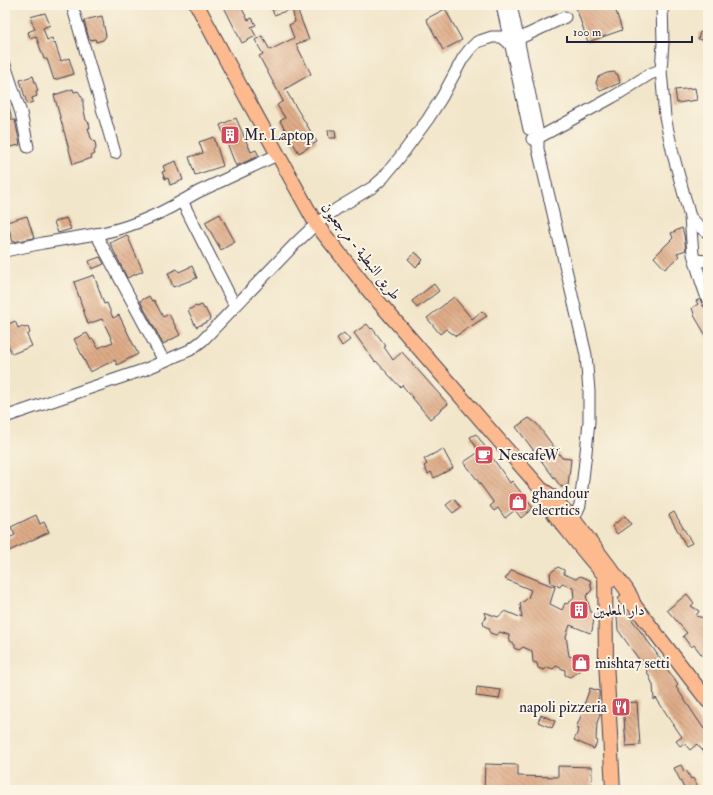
<svg xmlns="http://www.w3.org/2000/svg" width="713" height="795" font-family="'IM FELL Double Pica',Amiri,serif">
<style>
.building{fill:url(#building-back-hatch)}
.lines{fill:none;stroke-linecap:round;stroke-linejoin:round}
.minor-casing{stroke:#413f50;stroke-width:13}
.major-casing{stroke:#413f50;stroke-width:16}
.minor{stroke:#fff;stroke-width:11}
.major{stroke:#fcba8e;stroke-width:14}
.labels{text-anchor:middle;stroke-width:4;stroke-linejoin:round;paint-order:stroke}
.poi-label{font-size:15px;fill:#22223b;stroke:#fcf5e5;text-anchor:start}
.street-label{font-size:15px;fill:#22223b;stroke:#fcf5e5}
</style>
<defs>
<pattern id="building-back-hatch" width="6" height="6" patternUnits="userSpaceOnUse"><rect width="6" height="6" fill="#deab87"/><path d="M-1 5l2 2M0 0l6 6M5-1l2 2" fill="none" stroke="#b48b70"/></pattern>
</defs>
<rect width="100%" height="100%" fill="#fcf5e5"/>
<filter id="ink" filterUnits="userSpaceOnUse"><feTurbulence type="fractalNoise" baseFrequency=".025" numOctaves="2"/><feDisplacementMap in="SourceGraphic" scale="8" xChannelSelector="R" yChannelSelector="G"/><feConvolveMatrix kernelMatrix="1 2 1 2 8 2 1 2 1" color-interpolation-filters="sRGB"/></filter>
<filter id="wash" filterUnits="userSpaceOnUse"><feTurbulence type="fractalNoise" baseFrequency=".012" numOctaves="4" result="noise"/><feDisplacementMap in="SourceGraphic" scale="16" xChannelSelector="R" yChannelSelector="G"/><feGaussianBlur stdDeviation="0.9" result="paint"/><feColorMatrix in="noise" values="0 0 0 0 0 0 0 0 0 0 0 0 0 0 0 0 0 1.4 0 .05"/><feComposite in="paint" operator="in"/></filter>
<g filter="url(#wash)">
<rect width="100%" height="100%" fill="#f2e6ca"/>
<g id="blocks">
<g class="building">
<path d="M223,5H240L248,20L252,18L256,25L251,27L256,36L242,43Z"/>
<path d="M271,5H311V7L298,11L309,40L296,44L311,74L285,89L317,142L299,153L280,121L285,118L277,105L283,101L259,56L263,54L255,40L262,36L270,50L294,38L289,25L295,22L292,9L274,15Z"/>
<path d="M575,5H614L622,30L588,42Z"/>
<path d="M445,9L462,40L443,50L426,19Z"/>
<path d="M45,13L50,25L43,28L47,40L52,38L54,44L55,43L61,61L69,58L74,74L54,80L47,59H44L36,36L30,38L28,32L35,29L30,17Z"/>
<path d="M102,16L106,36L103,40L96,42L95,39L91,40V39H89L84,20Z"/>
<path d="M700,32L708,34V42L698,39Z"/>
<path d="M614,72L618,75L620,83L600,91L596,83L598,77L607,73Z"/>
<path d="M33,76L38,91L36,92L37,96L32,98L33,102L27,104L20,80Z"/>
<path d="M695,88L697,100L677,103L675,90Z"/>
<path d="M73,89L74,92L78,91L83,99V106L86,120L89,123L90,128H88L91,138L95,142L96,148L94,152L95,154L91,156L92,158L73,164L54,95Z"/>
<path d="M8,102L12,120H15L20,145L5,148V103Z"/>
<path d="M236,118L251,152L256,150L259,156L236,166L220,125Z"/>
<path d="M328,130H335L336,138H329Z"/>
<path d="M214,137L223,166L195,175L189,157L203,153L199,142Z"/>
<path d="M176,161L183,180L170,185L168,178L165,179L162,172L165,171L163,166Z"/>
<path d="M220,214L235,242L221,250L205,222Z"/>
<path d="M27,216L34,238L13,242L7,222Z"/>
<path d="M66,218L71,229L58,233L54,222Z"/>
<path d="M682,228L684,235L686,250L677,253L679,256L665,269L654,257L673,238L671,233Z"/>
<path d="M127,235L143,271L127,278L110,243Z"/>
<path d="M415,252L423,260L416,267L408,259Z"/>
<path d="M100,257L104,264L92,269L89,261Z"/>
<path d="M192,266L197,278L173,287L168,273L177,269L179,272Z"/>
<path d="M94,275L104,304L107,303L113,318L119,315L138,354L117,365L115,360L90,372L74,339L87,333L91,340L93,339L98,348L113,342L102,319L88,324L74,282Z"/>
<path d="M434,284L439,291L417,308L412,301Z"/>
<path d="M149,296L152,301L154,300L163,317L169,314L180,335L163,344L140,301Z"/>
<path d="M454,297L472,319L482,311L487,316L456,336L446,329L440,334L427,318Z"/>
<path d="M700,299L703,306L708,309V339L695,317L692,308L698,304L696,301Z"/>
<path d="M202,305L204,309L205,308L210,318L209,320V321L196,327L188,310L196,306L197,307Z"/>
<path d="M15,321L18,328L23,326L24,328L28,327L30,333L27,335L32,346L12,354L6,340L9,338L5,326Z"/>
<path d="M367,324L371,329L372,328L386,346L384,347L393,360L402,352L448,404L430,419L402,385L400,387L376,361L375,362L354,333Z"/>
<path d="M344,333L350,340L342,346L337,338Z"/>
<path d="M529,418L537,424L562,458L571,459L568,486L561,487L516,427Z"/>
<path d="M476,434L510,483L512,481L533,508L521,518L515,510L505,518L498,508L494,511L490,506L494,503L464,462L479,452L470,437Z"/>
<path d="M443,449L453,468L434,478L431,472L428,474L424,466L427,464L424,459Z"/>
<path d="M454,499L461,507L453,513L446,505Z"/>
<path d="M674,512L692,543L686,546L669,515Z"/>
<path d="M36,515L40,524L44,522L49,532L5,553V540L15,535L11,527Z"/>
<path d="M625,516L631,524L617,534L612,526Z"/>
<path d="M558,567L564,570V574L576,579L580,576L590,580L592,590L586,596L591,612L595,613L592,631L590,633L570,625L566,636L569,656L590,664L570,677L565,675V670L556,666L553,669L548,667L544,670L538,668L537,663L533,662L532,651L523,647L519,650L514,648V644L510,642L509,635L500,632L496,635L490,633L489,628L484,626L483,621L486,619L484,612L498,617L505,611L522,618L520,604L528,598L531,590L505,579L512,570L555,587L550,604L562,610L565,603L567,604L574,598L573,588L562,583L560,587L551,583L550,573Z"/>
<path d="M687,594L694,603L691,606L699,611L696,616L704,618L708,625V663L694,645L691,647L683,636L687,633L667,610Z"/>
<path d="M625,612L627,613L655,651L678,685L676,687L704,729L705,728L708,732V757L697,744L690,750L684,743L680,746L676,741L682,737L656,698L654,700L653,685L642,660L640,661L618,630L617,617L621,613Z"/>
<path d="M477,687L501,690L499,699L476,696Z"/>
<path d="M590,688L599,691V696L597,704L600,705L599,712L600,715L597,723L596,740L598,741L594,749L574,740L579,729L576,728L585,706L584,705Z"/>
<path d="M637,702L640,745L626,746L623,703Z"/>
<path d="M541,715L555,721L552,728L538,722Z"/>
<path d="M485,764L518,765V776L558,777V766L592,767L591,790H484Z"/>
<path d="M681,765L684,771L686,770L691,779L693,778L699,790H685L674,768Z"/>
</g>
</g>
</g>
<g filter="url(#ink)">
<use href="#blocks" fill-opacity="0" stroke="#413f50" stroke-width="1"/>
<g class="lines">
<g class="minor-casing">
<g id="minor">
<path d="M72,5L115,153"/>
<path d="M502,5L529,129"/>
<path d="M511,5L537,129L538,138V149L586,355L589,391V421L586,452L580,505L571,525"/>
<path d="M518,39L565,17"/>
<path d="M5,65L21,113L28,147"/>
<path d="M661,70L663,43L662,5"/>
<path d="M532,139L538,138L613,97L650,74L661,70L665,117L673,154L690,217L693,254L701,281L708,301"/>
<path d="M182,201L198,192L277,155"/>
<path d="M690,217L701,228L708,233"/>
<path d="M5,251L43,243L96,234"/>
<path d="M695,260L708,261"/>
<path d="M164,361L96,234C126,229 156,216 182,201L235,306"/>
<path d="M5,417L146,369L190,350L203,340L295,244L316,224L338,208L373,187L383,178L400,157L428,119L442,97L463,58L470,49L477,42L492,37H502L510,44L519,42"/>
</g>
</g>
<g class="major-casing">
<g id="major">
<path d="M197,5L239,84L316,224L370,292L541,489L550,495L574,520L626,589L631,597L634,605"/>
<path d="M543,495C549,509 559,520 568,531C581,548 595,565 610,581"/>
<path d="M605,571L606,660L613,790"/>
<path d="M626,600L634,605L708,701"/>
</g>
</g>
<use href="#minor" class="minor"/>
<use href="#major" class="major"/>
</g>
</g>
<defs>
<g id="building-square" transform="scale(1)"><rect x="-9" y="-9" width="18" height="18" rx="4" fill="#d1495b" stroke="#fcf5e5"/><path d="M-4-6H4V6H1V3H-1V6H-4ZM-2.5-4.3h1.7v1.8h-1.7ZM.8-4.3h1.7v1.8H.8ZM-2.5-1h1.7V.8h-1.7ZM.8-1h1.7V.8H.8Z" fill="#fff"/></g>
<g id="cafe-square" transform="scale(1)"><rect x="-9" y="-9" width="18" height="18" rx="4" fill="#d1495b" stroke="#fcf5e5"/><path d="M-5.5-4.5H6V0H3Q3 3.5 0 3.5H-2.5Q-5.5 3.5-5.5 0ZM3-3.2v2h1.7v-2ZM-6 4.5H4V6H-6Z" fill="#fff"/></g>
<g id="shop-square" transform="scale(1)"><rect x="-9" y="-9" width="18" height="18" rx="4" fill="#d1495b" stroke="#fcf5e5"/><path d="M-5-2.5h2.3a2.7 3.5 0 0 1 5.4 0H5L5.5 6h-11ZM-1.5-2.5h3a1.5 2.3 0 0 0-3 0Z" fill="#fff"/></g>
<g id="restaurant-square" transform="scale(1)"><rect x="-9" y="-9" width="18" height="18" rx="4" fill="#d1495b" stroke="#fcf5e5"/><path d="M-5-6h1v4h1v-4h1v4h1v-4h1v5L-1.5 .5V6h-2V.5L-5-1ZM5-6V6H3V1.5H1.5Q1.5-4 5-6Z" fill="#fff"/></g>
</defs>
<g fill-rule="evenodd">
<use href="#building-square" x="230" y="135"/>
<use href="#cafe-square" x="484" y="455"/>
<use href="#shop-square" x="518" y="502"/>
<use href="#building-square" x="579" y="610"/>
<use href="#shop-square" x="581" y="663"/>
<use href="#restaurant-square" x="621" y="707"/>
</g>
<g class="labels">
<g class="poi-label">
<text x="244" y="140">Mr. Laptop</text>
<text x="498" y="460">NescafeW</text>
<text x="532" y="498">ghandour<tspan x="532" dy="17">elecrtics</tspan></text>
<text x="593" y="615">دار المعلمين</text>
<text x="595" y="668">mishta7 setti</text>
<text x="607" y="712" text-anchor="end">napoli pizzeria</text>
</g>
<g class="street-label">
<text transform="translate(361 251) rotate(52)" y="5">طريق النبطية - مرجعيون</text>
</g>
</g>
<rect width="713" height="795" fill="none" stroke="#fcf5e5" stroke-width="20"/>
<path d="M567 36v6h125v-6" fill="none" stroke="#22223b" stroke-width="2"/>
<text x="573" y="36" font-size="12" fill="#22223b" stroke="#fcf5e5" stroke-width="3" paint-order="stroke">100 m</text>
</svg>
